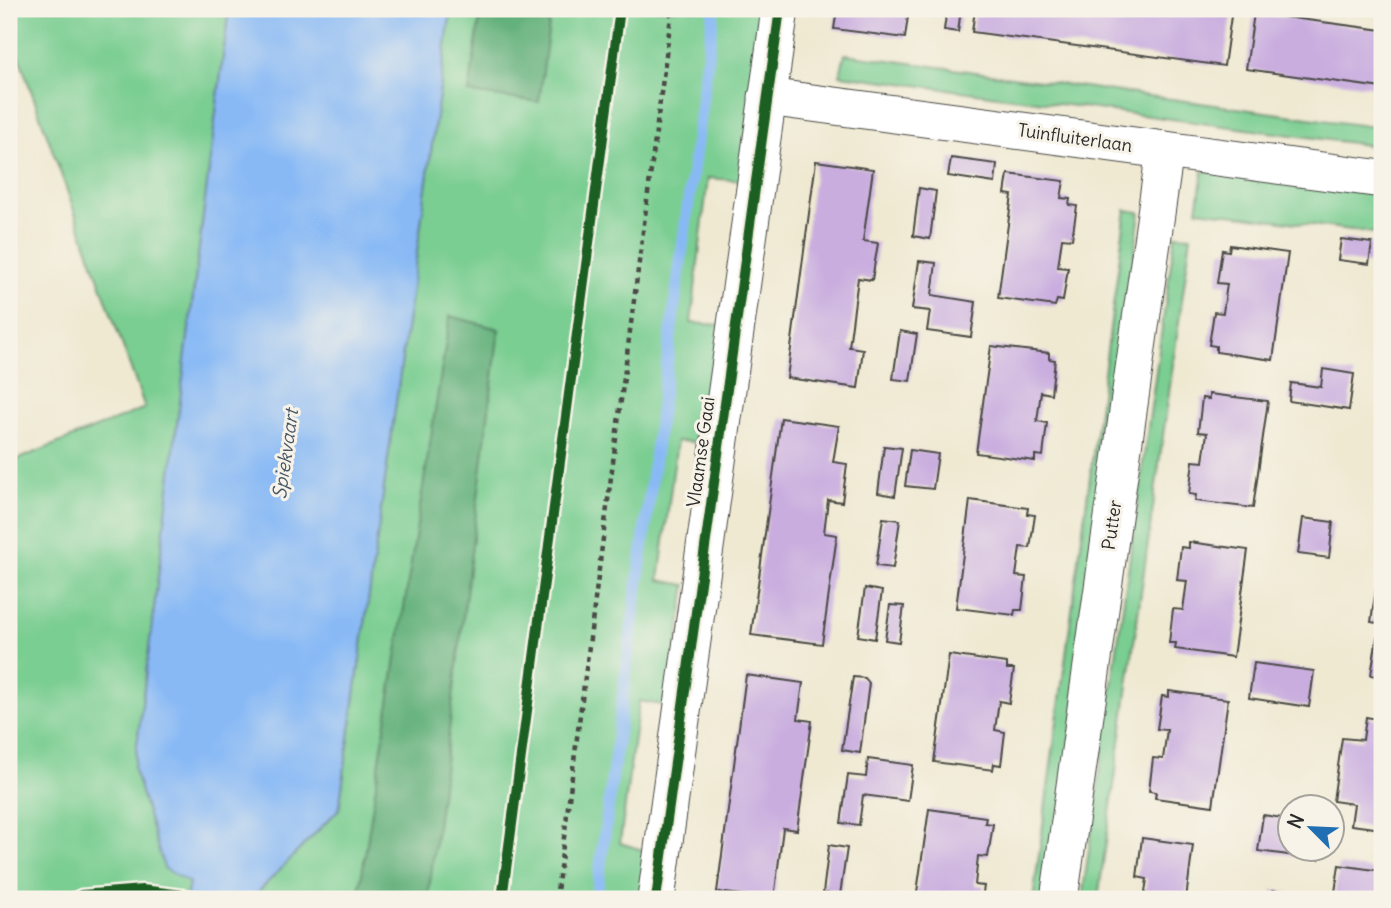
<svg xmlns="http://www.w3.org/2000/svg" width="1391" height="908" font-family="Delius,sans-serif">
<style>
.green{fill:#7ace92;stroke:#527c5e;stroke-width:2}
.forest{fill:#63b17c;stroke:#476e54;stroke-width:2}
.water{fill:#88b9f5;stroke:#5a7290;stroke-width:2}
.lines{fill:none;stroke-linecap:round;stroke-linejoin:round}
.stream{stroke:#88b9f5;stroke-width:12}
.building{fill:#c9addf}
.street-casing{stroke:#484844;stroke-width:39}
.path{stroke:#484844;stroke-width:4.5;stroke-dasharray:5 5;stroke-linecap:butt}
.street{stroke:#fff;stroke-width:37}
.cycleway-casing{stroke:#f7f3e8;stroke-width:15}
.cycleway{stroke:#1b5e20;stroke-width:10}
.labels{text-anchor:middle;stroke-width:6;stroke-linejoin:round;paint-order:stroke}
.street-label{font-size:18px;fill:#2b2b2b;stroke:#f7f3e8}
.water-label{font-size:19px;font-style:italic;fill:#475668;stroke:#f7f3e8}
</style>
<rect width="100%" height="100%" fill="#f7f3e8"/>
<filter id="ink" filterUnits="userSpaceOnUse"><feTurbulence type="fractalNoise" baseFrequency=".0143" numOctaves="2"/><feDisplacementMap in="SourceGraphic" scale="14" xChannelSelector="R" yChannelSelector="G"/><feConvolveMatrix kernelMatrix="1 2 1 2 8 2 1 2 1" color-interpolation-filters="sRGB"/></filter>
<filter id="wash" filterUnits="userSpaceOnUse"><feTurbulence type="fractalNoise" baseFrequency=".00686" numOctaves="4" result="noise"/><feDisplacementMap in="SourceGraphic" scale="28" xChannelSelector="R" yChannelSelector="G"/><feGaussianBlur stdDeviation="1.57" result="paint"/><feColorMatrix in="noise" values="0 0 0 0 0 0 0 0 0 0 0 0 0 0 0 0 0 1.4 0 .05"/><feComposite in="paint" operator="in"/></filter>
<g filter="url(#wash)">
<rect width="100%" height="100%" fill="#efe9d2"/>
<g class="green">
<path d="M9,9H229L134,769L189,883L186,899H9V463L145,408L9,29Z"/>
<path d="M451,9H765L744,181L708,178L691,323L722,325L706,443L677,441L659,580L686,585L668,706L639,701L620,843L653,853L647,899H258L260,890L339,809Z"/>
<path d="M845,54L1382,128V147L840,75Z"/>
<path d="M1203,171L1382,194V234L1197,210Z"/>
<path d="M1126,210L1140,212L1050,899H1033Z"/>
<path d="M1175,235L1191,236L1098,899H1082Z"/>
</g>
<g class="forest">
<path d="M481,9H551L539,102L469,93Z"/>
<path d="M450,316L499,329L428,899H358Z"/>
</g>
<path class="water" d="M229,9H451L339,809L260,890L258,899H186L189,883L164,868L134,769Z"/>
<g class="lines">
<path class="stream" d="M596,899L714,9"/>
</g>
<g id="blocks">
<g class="building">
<path d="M837,9H909L905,38L834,29Z"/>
<path d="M947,9H961L958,32L944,30Z"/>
<path d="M975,9H1232L1224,66L972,32Z"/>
<path d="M1254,13L1382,30V88L1246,69Z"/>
<path d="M951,158L997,164L995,183L948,176Z"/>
<path d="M816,161L873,169L863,241L878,243L872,280L858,278L849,347L863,349L858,388L787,378Z"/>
<path d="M1008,174L1064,181L1061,198L1070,199L1069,205L1077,206L1072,239L1062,238L1058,267L1068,268L1063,301L1057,300L1055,306L998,298L1012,195L1005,194Z"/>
<path d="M919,188L936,191L930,239L913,236Z"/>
<path d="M1341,239L1372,243L1369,264L1338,260Z"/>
<path d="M1230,245L1288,253L1273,360L1216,352V346L1209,345L1214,312L1223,313L1227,284L1217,283L1222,250L1229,251Z"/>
<path d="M919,261L936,263L932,295L976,302L971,337L927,331L930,311L912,309Z"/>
<path d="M900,331L917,334L910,381L893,379Z"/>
<path d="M991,346L1049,353V359L1055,360L1051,394L1041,392L1037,421L1047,423L1043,456L1035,455V461L976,453Z"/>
<path d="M1323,369L1354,374L1349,410L1289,401L1291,383L1321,387Z"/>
<path d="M1209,394L1268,401L1253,508L1195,501L1196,495L1189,494L1193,461L1203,462L1207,433L1198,432L1202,398L1209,399Z"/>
<path d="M781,418L839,426L833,462L847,464L842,502L828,500L824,533L837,535L822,644L751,635Z"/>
<path d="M884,446L902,448L895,496L878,493Z"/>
<path d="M910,450L938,454L933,489L905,486Z"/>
<path d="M970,500L1028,508L1027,514L1035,515L1030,548L1020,547L1016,576L1026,577L1022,610H1015L1014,615L956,608Z"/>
<path d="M883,518L900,520L893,568L876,566Z"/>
<path d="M1303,518L1333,522L1329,558L1298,554Z"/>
<path d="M1189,542L1248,550L1233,657L1175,649L1176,643H1169L1173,609L1183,610L1187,581L1177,580L1181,547L1189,548Z"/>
<path d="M1379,568H1382V624L1371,622Z"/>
<path d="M865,588L882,591L875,639L858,636Z"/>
<path d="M890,605L904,606L899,642L885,640Z"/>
<path d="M1377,637H1382V677L1371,675Z"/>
<path d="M949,655L1007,663V669H1014L1009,703L999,701L995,730L1005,732L1001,765L994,764L993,770L934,762Z"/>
<path d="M1254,663L1314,671L1309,707L1249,698Z"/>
<path d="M746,675L803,683L798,719L812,721L797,830L783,828L774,899L717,892Z"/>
<path d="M853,677L865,678L869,683L860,753L842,750Z"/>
<path d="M1169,691L1228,699L1213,806L1155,798L1156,792L1149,791L1153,758L1163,759L1167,730L1157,729L1162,696L1169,697Z"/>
<path d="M1366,717L1382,720V829L1351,825L1354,804L1333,801L1342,738L1363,740Z"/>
<path d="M868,759L913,765L908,801L863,795L859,825L841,823L848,775L866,777Z"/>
<path d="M929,809L986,817L985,823L993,824L988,857L978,856L975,885L984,886L982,899H916Z"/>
<path d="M1263,815L1289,819V848H1320L1319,859L1258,851Z"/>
<path d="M1142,838L1193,845L1186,899H1144L1147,879L1137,877Z"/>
<path d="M829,845L847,848L840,895L823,893Z"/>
<path d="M1339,865L1382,871V899H1334Z"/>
<path d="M1273,890L1289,893V899H1272Z"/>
</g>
</g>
</g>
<g filter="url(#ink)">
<use href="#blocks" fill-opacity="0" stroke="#484844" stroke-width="2"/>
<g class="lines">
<g class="street-casing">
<g id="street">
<path d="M767,97L1382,179"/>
<path d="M656,899L780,9"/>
<path d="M1059,899L1165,150"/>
</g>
</g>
<path class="path" d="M556,899L672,9"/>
<use href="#street" class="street"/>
<g class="cycleway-casing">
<g id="cycleway">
<path d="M73,899L81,895L142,890L215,899"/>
<path d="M502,899L620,9"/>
<path d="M656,899L780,9"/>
</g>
</g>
<use href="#cycleway" class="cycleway"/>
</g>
</g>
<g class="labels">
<g class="street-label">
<text transform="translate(1075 138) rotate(8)" y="6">Tuinfluiterlaan</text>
<text transform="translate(701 452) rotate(-82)" y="6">Vlaamse Gaai</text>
<text transform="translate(1112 525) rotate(-82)" y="6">Putter</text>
</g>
<g class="water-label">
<text transform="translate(285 454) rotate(-82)" y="7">Spiekvaart</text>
</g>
</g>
<rect width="1391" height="908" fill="none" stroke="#f7f3e8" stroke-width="35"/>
<g transform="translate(1311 828) rotate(294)"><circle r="33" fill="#f7f3e8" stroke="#a5a39c" stroke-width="2"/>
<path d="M0-5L12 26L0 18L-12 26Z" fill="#1f6fb2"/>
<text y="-10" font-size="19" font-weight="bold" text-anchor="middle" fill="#2b2b2b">N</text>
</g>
</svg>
